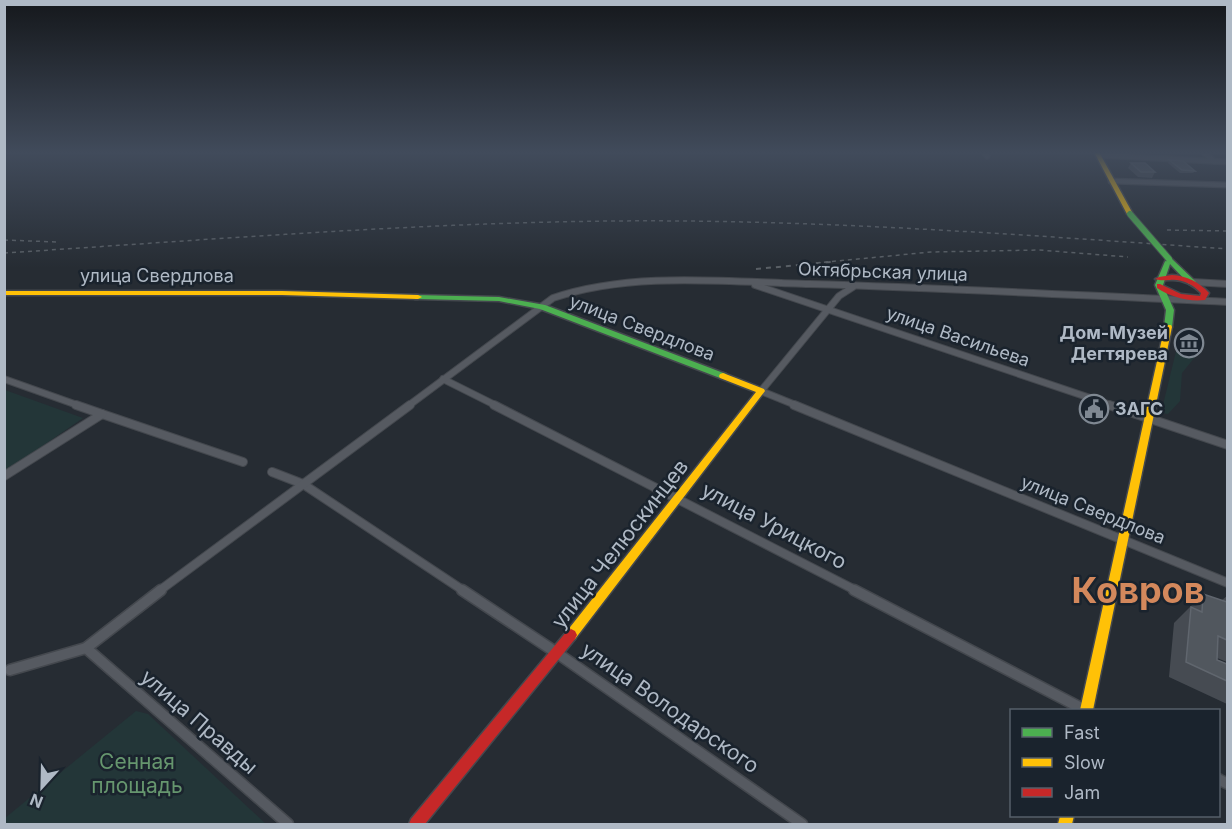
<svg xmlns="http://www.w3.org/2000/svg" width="1232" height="829" font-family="Inter,sans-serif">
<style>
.green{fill:#233638}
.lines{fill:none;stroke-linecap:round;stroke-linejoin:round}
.street-far3-casing{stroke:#44484e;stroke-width:7}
.street-far2-casing{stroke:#44484e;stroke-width:8}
.street-far1-casing{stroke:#44484e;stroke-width:10}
.street-casing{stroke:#44484e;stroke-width:13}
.fast-casing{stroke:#44484e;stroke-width:3}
.slow-casing{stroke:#44484e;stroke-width:3}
.jam-casing{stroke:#44484e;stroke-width:3}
.street-far3{stroke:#565a61;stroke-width:4.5}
.street-far2{stroke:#565a61;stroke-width:6}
.street-far1{stroke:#565a61;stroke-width:8}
.street{stroke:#565a61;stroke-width:10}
.fast{fill:#4caf50;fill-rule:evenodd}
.slow{fill:#ffc107;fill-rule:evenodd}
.jam{fill:#c62828;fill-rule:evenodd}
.rail-far1{stroke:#595f65;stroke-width:1.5;stroke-dasharray:4 4;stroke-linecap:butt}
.rail{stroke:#595f65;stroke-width:2;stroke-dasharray:5 5;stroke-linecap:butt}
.fast-bridge-casing{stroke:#44484e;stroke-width:8;stroke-linecap:butt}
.fast-bridge{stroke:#4caf50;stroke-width:6}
.wall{fill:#464b52}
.building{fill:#51575e;stroke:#60666e;stroke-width:1.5}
.labels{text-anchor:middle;stroke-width:5;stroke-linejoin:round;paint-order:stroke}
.street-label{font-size:18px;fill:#afb9c5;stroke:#1a232d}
.poi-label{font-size:18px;font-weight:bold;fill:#afb9c5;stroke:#1a232d;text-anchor:end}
.near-street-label{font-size:21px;fill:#afb9c5;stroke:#1a232d}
.near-park-label{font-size:21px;fill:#66966e;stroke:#1a232d}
.near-town-label{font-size:36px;font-weight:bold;fill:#d3885c;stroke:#1a232d}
</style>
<rect width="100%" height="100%" fill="#262c33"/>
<g class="green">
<path d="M1179,339L1182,345L1194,353L1195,357L1182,373L1180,401L1168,414L1161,413Z"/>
<path d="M5,390L83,418L5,472Z"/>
<path d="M136,711L148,714L266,824H5V818Z"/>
</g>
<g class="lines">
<g class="street-far3-casing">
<g id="street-far3">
<path d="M984,152L987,156"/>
<path d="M1203,152L1214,161"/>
<path d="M1098,155L1228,162"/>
<path d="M1111,181L1228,185"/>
</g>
</g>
<g class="street-far2-casing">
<g id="street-far2">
<path d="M1192,282L1228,284"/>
<path d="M755,285L1114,406"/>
<path d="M4,379L80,406"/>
<path d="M443,379L497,406"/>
<path d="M408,406L553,298C633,271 727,282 810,284C950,288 1089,296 1228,302"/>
<path d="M798,406L761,391L839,296L853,287"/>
</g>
</g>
<g class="street-far1-casing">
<g id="street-far1">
<path d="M494,405L857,591"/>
<path d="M794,405L1228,583"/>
<path d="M1109,405L1228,445"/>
<path d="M102,414L243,462"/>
<path d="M272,472L303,484L464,591"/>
<path d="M4,476L102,414L76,405"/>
<path d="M159,591L410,405"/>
</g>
</g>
<g class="street-casing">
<g id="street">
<path d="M462,590L557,653L802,824"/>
<path d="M854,590L1085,710"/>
<path d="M86,648L288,824"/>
<path d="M10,670L86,648L161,590"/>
<path d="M1218,779L1228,784"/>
</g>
</g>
<g class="fast-casing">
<g id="fast">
<path d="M1169,257L1171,258L1196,282L1192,284H1189L1170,264L1163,285L1174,310L1172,327L1168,329L1164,327L1166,310L1155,285L1166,259Z"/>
<path d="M415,295L499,297L545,305L726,374L727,376L726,378H720L540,309L499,301L418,299H415Z"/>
</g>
</g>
<g class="slow-casing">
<g id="slow">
<path d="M1094,152H1099L1133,214L1132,215L1127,214Z"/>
<path d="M4,291H282L418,295L422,297L418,299L282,295H4Z"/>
<path d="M1165,325H1171L1172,327L1093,710H1080Z"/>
<path d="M723,373L764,389L765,391L575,639L571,641L567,639L565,635L567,631L756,392L720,378L719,376L720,374Z"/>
<path d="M1060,816H1074L1072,824H1058Z"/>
</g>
</g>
<g class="jam-casing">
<g id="jam">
<path d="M1172,275C1187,276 1199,282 1209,293L1205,300C1188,302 1171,297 1157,288V284H1160L1181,294L1200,296L1201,293C1192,284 1182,279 1170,280C1164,280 1161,281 1155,279L1159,277Z"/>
<path d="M571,629L575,631L577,635L575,639L425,824H409L411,819L567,631Z"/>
</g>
</g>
<use href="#street-far3" class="street-far3"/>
<use href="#street-far2" class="street-far2"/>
<use href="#street-far1" class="street-far1"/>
<use href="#street" class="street"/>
<use href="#fast" class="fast"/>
<use href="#slow" class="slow"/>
<use href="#jam" class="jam"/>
<g class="rail-far1">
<path d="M1167,230L1228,231"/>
<path d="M4,240L58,242"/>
<path d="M4,253C207,240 410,223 613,221C818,219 1023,235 1228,249"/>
<path d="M816,263L931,252L1039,250L1128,257"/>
</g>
<path class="rail" d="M756,269L831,262"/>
<g class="fast-bridge-casing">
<path id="fast-bridge" d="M1130,214L1169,259"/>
</g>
<use href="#fast-bridge" class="fast-bridge"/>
</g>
<g class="wall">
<path d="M1169,160L1195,171L1193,173H1180L1168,163Z"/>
<path d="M1131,163L1155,172L1152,178L1138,177L1128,168Z"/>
<path d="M1189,331L1199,341L1194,348L1183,344L1185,338Z"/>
<path d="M1203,594L1222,600L1227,596V662L1217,658V660L1227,664V704L1169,677L1174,623Z"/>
</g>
<g class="building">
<path d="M1169,160L1183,161L1195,171L1182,170Z"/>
<path d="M1131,163H1145L1155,172H1141Z"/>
<path d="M1189,331L1200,334L1199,341L1188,337Z"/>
<path d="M1203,594L1227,602V640L1218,636L1217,660L1227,664V681L1186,662L1191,607L1202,612Z"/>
</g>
<linearGradient id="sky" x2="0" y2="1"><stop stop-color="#15181c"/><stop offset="0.57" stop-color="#414b5b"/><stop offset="1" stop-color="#414b5b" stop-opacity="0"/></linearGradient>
<rect width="1232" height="268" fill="url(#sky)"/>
<defs>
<g id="museum-ring" transform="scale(1.5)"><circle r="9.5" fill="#1a232d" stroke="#7f8892" stroke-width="1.5"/><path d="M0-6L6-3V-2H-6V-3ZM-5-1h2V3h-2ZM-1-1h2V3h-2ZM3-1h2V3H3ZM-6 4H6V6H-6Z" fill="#7f8892"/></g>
<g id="civic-ring" transform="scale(1.5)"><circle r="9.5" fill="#1a232d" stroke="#7f8892" stroke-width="1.5"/><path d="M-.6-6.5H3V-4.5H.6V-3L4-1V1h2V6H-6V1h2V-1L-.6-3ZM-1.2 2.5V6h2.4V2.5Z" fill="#7f8892"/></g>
</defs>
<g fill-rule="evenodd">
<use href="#museum-ring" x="1189" y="343"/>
<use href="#civic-ring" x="1094" y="409"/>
</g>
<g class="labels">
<g class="street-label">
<text transform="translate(883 272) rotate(2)" y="6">Октябрьская улица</text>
<text x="157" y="282">улица Свердлова</text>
<text transform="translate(642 328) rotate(21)" y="6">улица Свердлова</text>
<text transform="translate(958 337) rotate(19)" y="6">улица Васильева</text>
<text transform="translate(1093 510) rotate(22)" y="6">улица Свердлова</text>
</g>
<g class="poi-label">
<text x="1168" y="339">Дом-Музей<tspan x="1168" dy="21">Дегтярева</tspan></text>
<text x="1115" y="415" text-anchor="start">ЗАГС</text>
</g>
<g class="near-street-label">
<text transform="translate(774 526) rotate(28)" y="7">улица Урицкого</text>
<text transform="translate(620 544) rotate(-52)" y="7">улица Челюскинцев</text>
<text transform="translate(670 708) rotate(35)" y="7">улица Володарского</text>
<text transform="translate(199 722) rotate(41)" y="7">улица Правды</text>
</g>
<g class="near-park-label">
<text x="137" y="769">Сенная<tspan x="137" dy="24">площадь</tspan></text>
</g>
<g class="near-town-label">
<text x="1138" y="603">Ковров</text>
</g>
</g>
<rect width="1232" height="829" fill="none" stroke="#afb9c5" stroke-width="12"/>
<rect x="1010" y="709" width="210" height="108" fill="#1a232d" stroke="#565f6a" stroke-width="1.5"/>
<rect x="1022" y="728" width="30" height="9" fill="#4caf50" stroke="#565f6a" stroke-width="1.5"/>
<text x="1064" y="739" font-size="18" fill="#afb9c5">Fast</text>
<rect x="1022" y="758" width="30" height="9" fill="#ffc107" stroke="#565f6a" stroke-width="1.5"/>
<text x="1064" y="769" font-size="18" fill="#afb9c5">Slow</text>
<rect x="1022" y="788" width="30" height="9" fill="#c62828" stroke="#565f6a" stroke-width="1.5"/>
<text x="1064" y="799" font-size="18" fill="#afb9c5">Jam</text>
<g transform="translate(42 787) rotate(202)" stroke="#1a232d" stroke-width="4.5" paint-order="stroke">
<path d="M0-4.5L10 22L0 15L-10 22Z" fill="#afb9c5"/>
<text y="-9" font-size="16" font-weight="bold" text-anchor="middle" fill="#afb9c5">N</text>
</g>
</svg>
